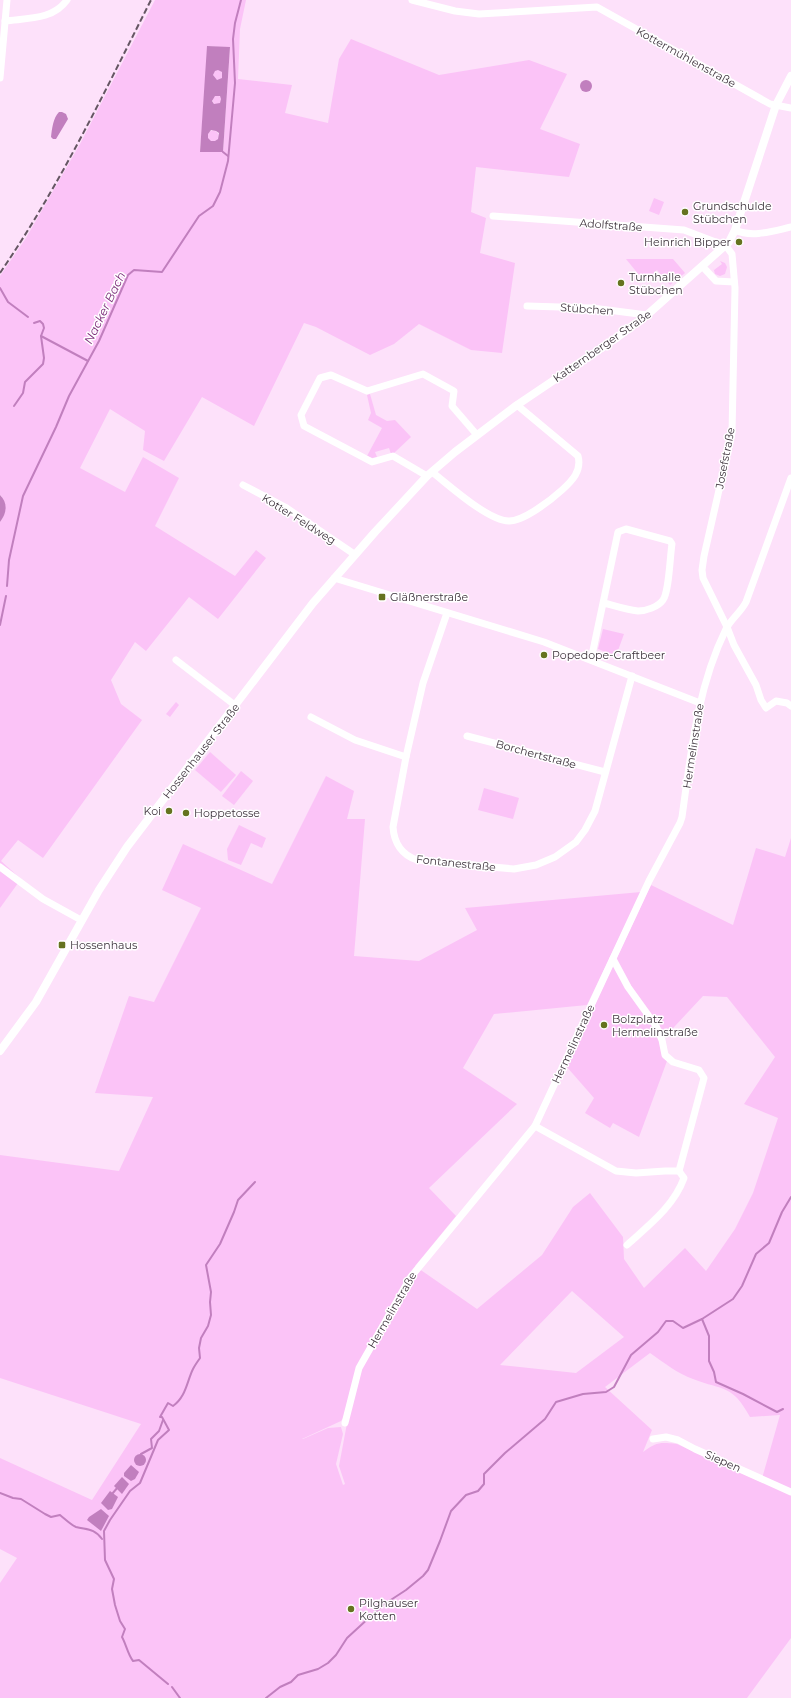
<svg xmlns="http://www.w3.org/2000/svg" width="791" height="1698" font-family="Montserrat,sans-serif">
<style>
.green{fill:#fbc3f7;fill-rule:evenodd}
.water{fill:#c17fbe;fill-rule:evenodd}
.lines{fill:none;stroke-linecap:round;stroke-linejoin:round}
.stream{stroke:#c17fbe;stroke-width:2}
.minor{stroke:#fff;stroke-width:7}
.tertiary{stroke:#fff;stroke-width:8}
.rail{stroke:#655663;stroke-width:2;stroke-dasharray:6 3;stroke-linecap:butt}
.poi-dot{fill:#65731f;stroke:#fff;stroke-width:1.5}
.labels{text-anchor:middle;stroke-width:3;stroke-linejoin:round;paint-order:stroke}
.street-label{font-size:11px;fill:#3e333d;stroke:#fff}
.poi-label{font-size:11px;fill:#3e333d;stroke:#fff;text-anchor:start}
.water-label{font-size:12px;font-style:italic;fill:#7a2a78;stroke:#fff}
</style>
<rect width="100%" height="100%" fill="#fde1fa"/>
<g class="green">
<path d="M155,0H246L240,29L238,79L292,85L285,113L328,123L339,59L351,39L439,75L529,60L567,74L540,129L580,144L569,177L476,167L471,212L486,218L480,253L515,263L502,353L471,350L419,324L394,344L370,355L316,327L304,323L254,426L202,397L164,461L143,450L145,431L110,409L80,468L125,492L143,457L179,478L155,526L235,576L256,550L266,558L218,619L189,597L146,651L135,642L111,680L121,704L142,720L43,858L18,840L1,861L21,879L0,908V522L3,518L2,497L0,495V276L26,238L80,144ZM208,46L230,48L223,152H200Z"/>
<circle cx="218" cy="75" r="5"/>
<circle cx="217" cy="100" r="4.5"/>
<circle cx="213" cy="136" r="5.5"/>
<path d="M654,198L664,202L659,215L649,211Z"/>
<path d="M626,259H673L685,273L670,285L657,270L644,281Z"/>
<path d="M720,261L725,263L727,267L725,274L720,276L715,274L713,267L714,270L722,264Z"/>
<path d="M370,394L376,415L387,421L395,420L411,437L394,453L391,454L389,448L375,452L377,457L372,458L367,456L382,428L368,420L371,413L367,395Z"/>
<path d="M603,629L624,634L616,656L598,649Z"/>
<path d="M176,702L179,705L170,717L166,714Z"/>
<path d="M210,752L236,775L221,792L195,770Z"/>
<path d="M241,771L253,781L234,805L222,796Z"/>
<path d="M326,776L354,791L347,819H365L354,956L419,961L477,930L465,908L641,892L587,1005L494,1014L463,1068L517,1104L429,1188L456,1216L415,1266L477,1309L542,1255L573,1207L590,1193L623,1237L624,1259L644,1288L685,1248L706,1271L735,1229L753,1193L778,1118L744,1104L775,1057L727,997L703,996L662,1040L669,1059L667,1061L639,1137L613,1123L610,1128L585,1113L594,1098L566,1066L651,885L733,925L756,848L785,857L791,838V1638L747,1698H0V1583L17,1558L0,1549V1458L92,1500L141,1424L0,1378V1155L119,1171L153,1097L95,1093L129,996L154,1002L201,908L162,890L183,844L272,884ZM572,1291L624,1337L576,1373L500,1365ZM650,1353C663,1362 678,1374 693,1379C724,1391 732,1384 750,1417L780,1415L761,1482L677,1444C660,1442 656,1442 643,1452L652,1430L605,1387ZM344,1417L348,1418L339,1466L345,1484L343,1485L336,1464L343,1434L341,1427L328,1428L303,1439H302L341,1421Z"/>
<path d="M484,788L519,798L513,819L478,810Z"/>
<path d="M239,825L266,838L262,848L251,843L241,865L228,860L227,849Z"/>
</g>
<g class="water">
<path d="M207,46L230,47L223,152H200ZM218,70L222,72V78L217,80L213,75L215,71ZM215,96H220L221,99L220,103L214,104L212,101ZM211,130L216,131L219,133L218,139L215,141H211L208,138V134Z"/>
<circle cx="586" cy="86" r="6"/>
<path d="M59,112H62L66,114L68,119L56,139H53L51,137C52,129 53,118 59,112Z"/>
<path d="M0,495C8,503 7,513 0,522Z"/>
<circle cx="140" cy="1460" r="6"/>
<path d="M131,1465L139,1472L135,1479L131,1481L124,1476V1473Z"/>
<path d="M122,1477L129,1484L122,1494L114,1486Z"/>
<path d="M110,1491L118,1497L112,1509L108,1510L101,1503Z"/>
<path d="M101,1509L109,1516L101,1531L87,1520L89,1517Z"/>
</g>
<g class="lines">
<g class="stream">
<path d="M223,152L228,156"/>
<path d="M0,288L8,302L28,317"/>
<path d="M41,336L88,361"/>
<path d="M14,406L23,393L25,382L43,364L44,358L41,336L44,328L43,324L40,321L34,323"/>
<path d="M7,586L9,560L23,496L56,427L69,396L99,341L128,275L134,270L162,272L199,216L213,206L220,192L228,161L235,83L233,39L235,23L241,0"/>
<path d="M0,625L6,596"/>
<path d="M702,1319L709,1336V1361L714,1372L716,1382L743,1394L777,1412L783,1409"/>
<path d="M141,1454L152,1448L151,1439L159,1431L163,1420"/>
<path d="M0,1493L13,1498L21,1499L45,1514L51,1517L60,1515C65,1519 71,1525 76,1527C87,1530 94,1528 102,1539"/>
<path d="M112,1494L118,1487"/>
<path d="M168,1684L139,1660L133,1661C128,1655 126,1644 122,1637L125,1629L120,1621L115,1605L112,1589L114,1579L105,1560L104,1531L110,1520L130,1491L140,1483L158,1440L169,1430L162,1417H160L168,1403L173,1406C186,1397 187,1381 193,1369C195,1365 198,1361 200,1358L199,1348L201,1338L208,1326L211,1315L210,1302L211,1292L206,1265L220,1244L234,1212L238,1200L255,1182"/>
<path d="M172,1687L180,1698"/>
<path d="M266,1698L280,1687L291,1682L298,1675L318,1669L328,1663L336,1655L347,1638L383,1605L406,1590L423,1576L428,1570L440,1541L451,1511L466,1495L478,1491L484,1484V1474L505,1453L545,1419L556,1402L583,1394L606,1392L614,1387L631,1355L658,1332L666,1321H673L683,1328L702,1319L733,1299L742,1286L756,1254L769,1243L782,1212L791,1197"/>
</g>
<g class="minor">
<path d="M412,0L455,11L479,14L597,7L770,104L791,108"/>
<path d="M5,21C27,18 53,20 67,0"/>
<path d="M0,78L7,0"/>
<path d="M493,216L684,230L726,246L732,254L735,288L732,433L704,556L702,570L703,578L727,627L734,645L756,685L761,700L766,708L776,701L787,703L791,706"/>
<path d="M735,230C752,238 773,231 791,227"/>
<path d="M703,267L716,281L734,282"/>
<path d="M527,306L592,308L647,315"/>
<path d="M432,472C449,485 488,521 509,521C524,521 551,500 562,490C572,481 582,471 578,456L517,405"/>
<path d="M427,476L393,456L372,462L304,426L301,415L320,378L331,375L367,391L423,374L454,391L452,406L477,435"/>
<path d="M243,485L285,507L354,554"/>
<path d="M334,578L544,642L700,703"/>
<path d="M447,613L423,683L406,757L393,827C394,843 402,855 417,860L514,869L536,865L555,857L576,842L585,830L595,811L632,676"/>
<path d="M176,660L236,706"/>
<path d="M591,660L618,532L626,529L670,541L672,544C670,556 669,592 663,600C658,607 646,611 638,611C627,610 615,606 604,603"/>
<path d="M311,717L355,740L406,757"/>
<path d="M467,736L605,772"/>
<path d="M0,867L43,899L81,920"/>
<path d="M535,1126L616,1171L636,1173L665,1171H679L704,1078L699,1070L673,1062L665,1055L662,1040L656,1026L628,987L613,959"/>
<path d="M627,1245C649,1225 674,1206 684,1178L679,1171"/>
<path d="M345,1423L359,1368L410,1278L535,1126L649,881L680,823L682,817C691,753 697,688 726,629C731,619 741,612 746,602L791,478"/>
<path d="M653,1439L666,1437L678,1440L695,1449L791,1492"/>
</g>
<path class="tertiary" d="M0,1051L36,1002L99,890L127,847L313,603L375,532L427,476L455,452L517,405L615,339L647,315L729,242L735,230L776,105L791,76"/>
<path class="rail" d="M0,273C59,187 104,93 151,0"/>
</g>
<g class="poi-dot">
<circle cx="685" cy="212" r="4"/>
<circle cx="739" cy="242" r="4"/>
<circle cx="621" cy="283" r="4"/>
<rect x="378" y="593" width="8" height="8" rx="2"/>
<circle cx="544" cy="655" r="4"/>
<circle cx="169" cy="811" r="4"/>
<circle cx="186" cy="813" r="4"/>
<rect x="58" y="941" width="8" height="8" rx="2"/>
<circle cx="604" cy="1025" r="4"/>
<circle cx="351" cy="1609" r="4"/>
</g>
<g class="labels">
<g class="street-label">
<text transform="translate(686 57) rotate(29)" y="4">Kottermühlenstraße</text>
<text transform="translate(611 225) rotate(4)" y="4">Adolfstraße</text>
<text transform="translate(587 309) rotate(4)" y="4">Stübchen</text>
<text transform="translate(602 346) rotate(-35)" y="4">Katternberger Straße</text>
<text transform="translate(725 458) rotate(-79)" y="4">Josefstraße</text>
<text transform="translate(299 519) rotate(32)" y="4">Kotter Feldweg</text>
<text transform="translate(693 746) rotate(-81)" y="4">Hermelinstraße</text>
<text transform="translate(201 751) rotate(-52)" y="4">Hossenhauser Straße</text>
<text transform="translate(536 754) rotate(15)" y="4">Borchertstraße</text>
<text transform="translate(456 863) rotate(6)" y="4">Fontanestraße</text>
<text transform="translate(573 1044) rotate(-65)" y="4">Hermelinstraße</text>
<text transform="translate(392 1310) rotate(-60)" y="4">Hermelinstraße</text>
<text transform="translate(723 1461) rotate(24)" y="4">Siepen</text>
</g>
<g class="poi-label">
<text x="693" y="210">Grundschulde<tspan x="693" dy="13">Stübchen</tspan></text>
<text x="731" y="246" text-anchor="end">Heinrich Bipper</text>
<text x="629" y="281">Turnhalle<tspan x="629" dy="13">Stübchen</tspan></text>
<text x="390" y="601">Gläßnerstraße</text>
<text x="552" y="659">Popedope-Craftbeer</text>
<text x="161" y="815" text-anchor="end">Koi</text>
<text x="194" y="817">Hoppetosse</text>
<text x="70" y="949">Hossenhaus</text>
<text x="612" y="1023">Bolzplatz<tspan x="612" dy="13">Hermelinstraße</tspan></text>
<text x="359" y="1607">Pilghauser<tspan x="359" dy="13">Kotten</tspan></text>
</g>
<g class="water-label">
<text transform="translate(105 308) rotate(-64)" y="4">Nacker Bach</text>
</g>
</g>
</svg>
